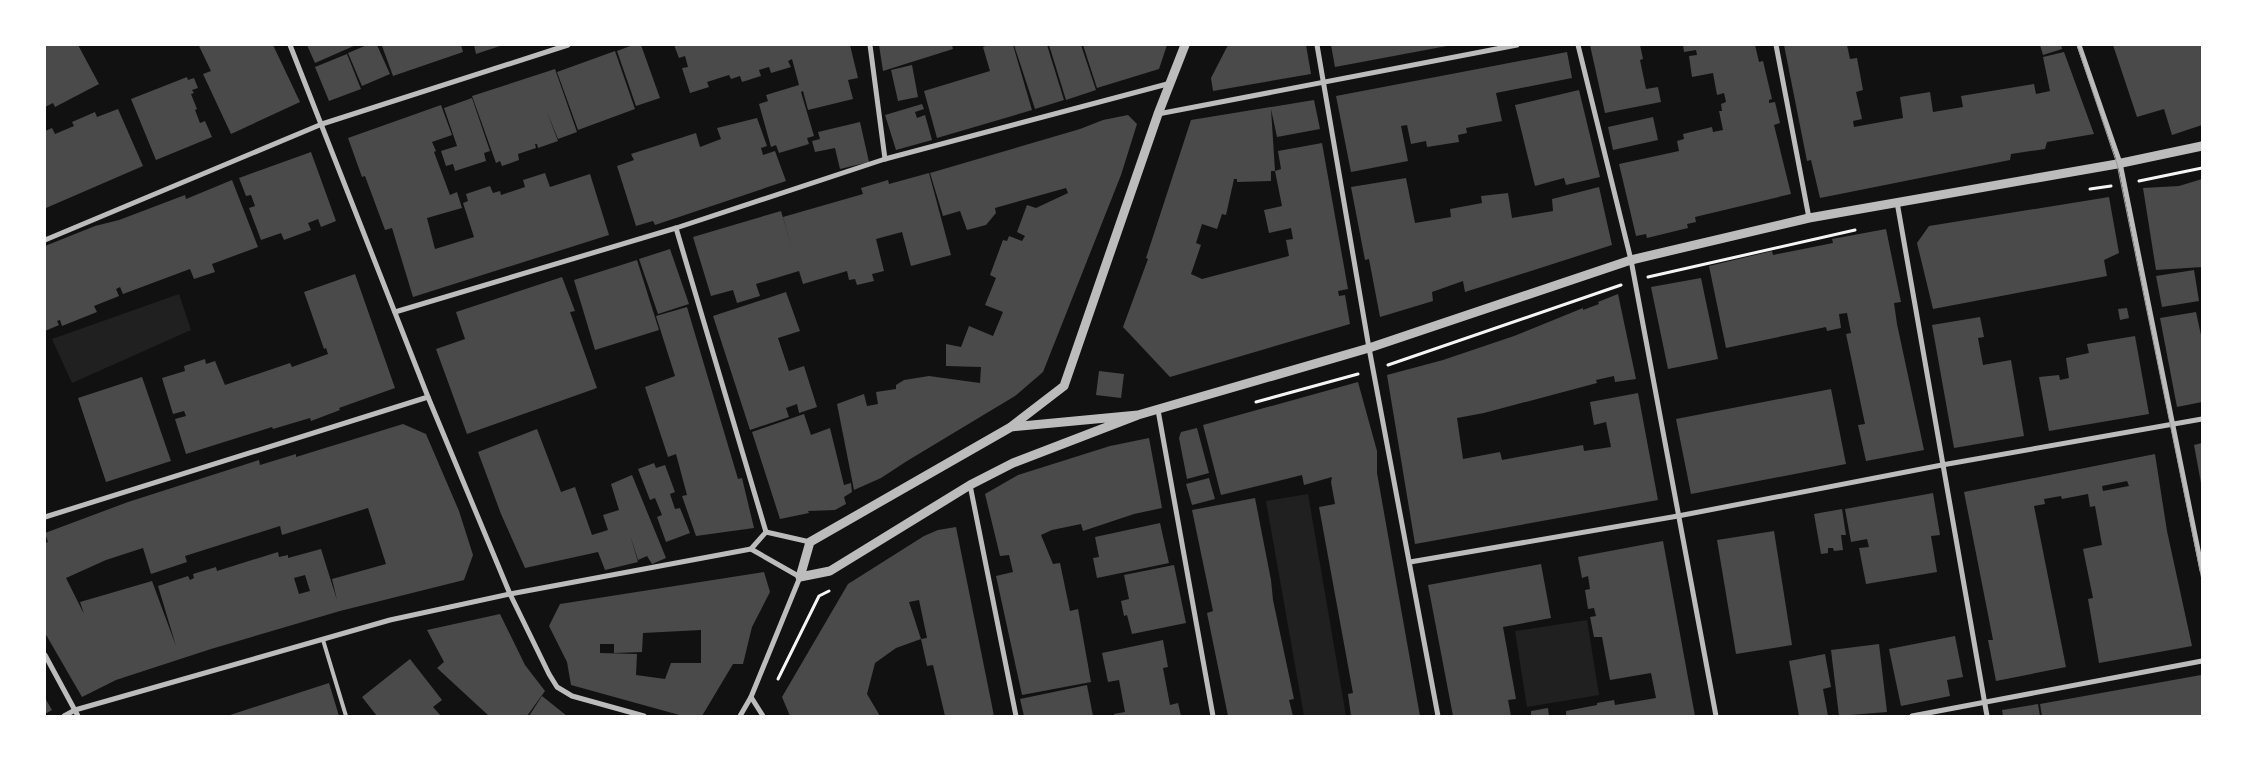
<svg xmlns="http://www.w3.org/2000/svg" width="2247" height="761" font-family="Figtree,sans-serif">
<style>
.green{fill:#202020}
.building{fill:#4a4a4a;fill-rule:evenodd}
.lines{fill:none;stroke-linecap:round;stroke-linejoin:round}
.path{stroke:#f5f5f5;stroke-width:3}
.service{stroke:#bcbcbc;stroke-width:4}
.minor{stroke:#bcbcbc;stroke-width:5}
.tertiary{stroke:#bcbcbc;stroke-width:9}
.tram{stroke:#9a9a9a;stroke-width:1}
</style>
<rect width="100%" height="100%" fill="#111"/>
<g class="green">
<path d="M179,294L191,330L72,383L52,339Z"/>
<path d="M1308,494L1346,716H1304L1266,501Z"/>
<path d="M1587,620L1599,695L1527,707L1515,631Z"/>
</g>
<g class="building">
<path d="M45,45H78L99,84L55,107L53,103L45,107Z"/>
<path d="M201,45H273L300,102L231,134L203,74L211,71L199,46Z"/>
<path d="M307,45H356L315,63Z"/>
<path d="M367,45H377L390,74L362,86L348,53Z"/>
<path d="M461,45L463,52L393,76L382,46Z"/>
<path d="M474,45H503L476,54Z"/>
<path d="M633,45H641L660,98L636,106L617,51Z"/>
<path d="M674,45H850L858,78L848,80L853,99L808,110L803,91L801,92L814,136L807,138L809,144L779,153L776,145L771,147L759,104L768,101L766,95L799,85L792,59L788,61L791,67L771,73L769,67L759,70L761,76L742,82L740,76L731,79L729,75L707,82L709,87L690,93L682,68L688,67L685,56L679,58Z"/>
<path d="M879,45H952L953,49L883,71Z"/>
<path d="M988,45H1013L1032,110L937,138L924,91L990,71L983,47Z"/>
<path d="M1014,45H1047L1064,100L1035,109Z"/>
<path d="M1049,45H1081L1096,90L1066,100Z"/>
<path d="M1083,45H1167L1159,69L1097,88Z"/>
<path d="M1228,45H1306L1311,74L1213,91L1211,78Z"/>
<path d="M1331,45H1447V46L1335,67Z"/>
<path d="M1590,45H1640L1643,59L1640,60L1646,89L1658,87L1661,102L1605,113Z"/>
<path d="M1683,45H1755L1759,62L1763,61L1772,99L1769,100V103L1775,102L1780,123L1774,125L1791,194L1695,217L1696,222L1687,224L1688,228L1647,238L1646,234L1636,236L1619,164L1679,151L1677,141L1684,139L1683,134L1712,127L1713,132L1723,130L1719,111H1722L1721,104L1726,102L1724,93L1717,95L1713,73L1692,77L1689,56L1697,55L1696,50L1684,52Z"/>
<path d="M1784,45H1847L1850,59L1857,58L1863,90L1856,92L1862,119L1853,121L1854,127L1903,118L1900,97L1930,92L1933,112L1963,107L1961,96L2034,84L2036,94L2050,91L2043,57L2064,52L2094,134L2047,142L2045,149L2011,154L2010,160L1820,198L1811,160L1807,161Z"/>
<path d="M2040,45H2061L2062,49L2043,55Z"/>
<path d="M2113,45H2202V125L2172,135L2164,109L2137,117Z"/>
<path d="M615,51L635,109L578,130L557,72Z"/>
<path d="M1567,52L1572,78L1496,93L1502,121L1466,128L1467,133L1458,135L1459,142L1427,147L1426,141L1411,144L1407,125L1401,126L1408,161L1351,172L1336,96Z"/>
<path d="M347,54L361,89L329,101L315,67Z"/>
<path d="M912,65L918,97L898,101L891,70Z"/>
<path d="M555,69L577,132L558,139L547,112L558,141L538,148L537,144H535L536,148L518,154L519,160L502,166L500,161L496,163L472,96Z"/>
<path d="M187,77L188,80L194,78L198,88L192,90L194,93L191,94L197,109L195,110L200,123L205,121L212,137L156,160L131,99Z"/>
<path d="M1579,90L1600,177L1566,185L1564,178L1535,186L1515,105Z"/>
<path d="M472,98L490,151L484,153L486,161L455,171L453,164L446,166L441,151L457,146L444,108Z"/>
<path d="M1314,100L1320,129L1277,137L1271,109L1275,171H1271V181L1237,182V179H1234L1226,215L1222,214L1217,229L1202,224L1196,243L1201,245L1191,274L1202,279L1289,256L1286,240L1293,239L1291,228L1269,233L1264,210L1282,206L1275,171L1281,169L1278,151L1322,143L1348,289L1338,291L1339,296L1345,295L1350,324L1170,377L1123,327L1148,259L1146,258L1191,120Z"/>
<path d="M922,104L924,109L915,112L917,118L925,115L932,140L896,150L885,115Z"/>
<path d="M441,105L452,135L432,142L436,151L434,152L450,195L457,192L462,208L427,218L435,249L474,237L463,203L468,201L466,194L490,186L493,193L500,191L501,195L525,187L523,180L545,173L550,187L590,174L609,235L413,297L392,228L385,230L365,176L362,177L348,138Z"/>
<path d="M118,109L143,166L46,208L45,131L52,128L55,134L74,126L72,122L95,112L97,117Z"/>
<path d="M1128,115L1137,124L1121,175L1043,372L1015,396L907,461L881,478L854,490L837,404L864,394L867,406L878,404L876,392L896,389V385L904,380L929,376L980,383L981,367L946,366V344L961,347L969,326L993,336L1003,312L985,305L996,278L990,275L1003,240L1007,241L1009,236L1022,241L1025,236L1017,232L1027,205L1036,208L1068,193L1066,188L995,208L996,213L986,225L967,230L960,211L943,216L930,173L1080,129L1103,120Z"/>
<path d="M1653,117L1658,140L1613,150L1608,127Z"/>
<path d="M757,118L767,146L761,148L763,155L775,151L786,181L655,225L653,221L636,226L617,166L634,160L631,154L696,133L700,147L721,139L717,128Z"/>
<path d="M860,122L869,162L840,169L835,148L815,152L812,141L820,139L818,132Z"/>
<path d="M311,152L336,221L321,227L318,219L308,223L311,230L284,240L281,233L261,240L249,208L255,206L251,195L246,196L239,178Z"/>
<path d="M929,173L951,255L911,266L902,232L876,239L884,271L872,274L874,281L857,285L855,279L849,280L847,271L803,284L799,271L756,284L760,296L737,303L733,290L711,296L693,237L781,211L792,248L783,217L863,194L861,188L888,180L889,184Z"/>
<path d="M1406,178L1415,223L1451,217L1450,209L1482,203L1481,196L1508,193L1512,218L1553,211L1552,199L1599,187L1612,245L1465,292L1463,281L1432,292L1433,301L1380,317L1369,259L1365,260L1351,187Z"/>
<path d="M2202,179V267L2156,270L2143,188L2179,186Z"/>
<path d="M232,180L258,247L212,264L215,272L194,279L190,269L123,294L120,287L116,289L119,296L94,306L97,312L62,326L60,320L57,321L59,325L45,331V246L95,226L119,220L185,195L186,199Z"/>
<path d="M2109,197L2119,253L2104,260L2107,276L1933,309L1917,243L1929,226Z"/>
<path d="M1886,229L1901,302L1894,303L1897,324L1924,450L1866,461L1858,425L1865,424L1846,334L1851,333L1847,313L1839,314L1841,328L1827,331L1826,327L1726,348L1709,266L1772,251L1773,255L1833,243L1832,239Z"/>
<path d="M670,249L689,304L658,314L639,259Z"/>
<path d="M637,260L659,330L595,350L574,280Z"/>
<path d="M2194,270L2199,301L2162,307L2156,276Z"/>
<path d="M355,274L395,388L339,408L340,410L311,421L310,418L273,429L272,427L186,454L175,419L186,416L184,411L173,414L162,378L185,371L184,366L205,359L206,364L215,361L225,385L290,363L292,367L328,354L326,348L324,349L304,292Z"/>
<path d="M562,277L575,311L570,312L597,388L467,434L436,349L465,339L456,312Z"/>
<path d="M1701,278L1718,359L1668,369L1651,287Z"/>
<path d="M786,292L800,331L778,338L789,371L804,366L817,407L799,413L797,404L786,408L789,417L750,430L713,316Z"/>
<path d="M1618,294L1636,379L1615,382L1614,376L1596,380L1597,383L1484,413L1457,418L1463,459L1500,452L1502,460L1583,445L1584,451L1611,447L1606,422L1594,425L1590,402L1638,393L1658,500L1415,544L1387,375L1443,360L1514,336L1583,308V310L1599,304L1598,302Z"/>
<path d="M687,307L738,479L742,478L754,528L696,536L682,496L687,495L676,454L668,457L645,387L675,376L656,316Z"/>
<path d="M2127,308L2129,318L2120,320L2118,309Z"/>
<path d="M2196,312L2202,340V402L2177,407L2160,318Z"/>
<path d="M1980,317L1984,337L1978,338L1983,365L2011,360L2024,436L1954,448L1932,325Z"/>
<path d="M2135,336L2149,414L2049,431L2039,377L2059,375L2060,380L2069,378L2066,358L2089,353L2087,344Z"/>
<path d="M1099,371L1124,374L1121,398L1096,395Z"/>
<path d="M142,377L171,461L106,482L78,398Z"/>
<path d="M1358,382L1377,451V473L1420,716H1351L1348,694L1353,693L1319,507L1335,504L1331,482L1332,477L1304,485L1302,475L1221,495L1203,425Z"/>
<path d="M1831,389L1846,464L1691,494L1676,419Z"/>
<path d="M804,414L811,435L830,428L844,485L851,483L852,492L844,497L846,504L835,510L808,511L809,513L780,519L752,432Z"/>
<path d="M403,424L426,434L459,511L473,555L464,580L340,611L211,649L116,680L82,697L45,633V543L48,542L45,533L128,502L259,460L260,465L296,454V457ZM368,508L386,564L332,579L337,600L321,549L288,558V555L279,557L278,552L217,571L216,567L193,574L194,578L190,580L188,576L158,586L176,646L152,581L80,602L84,614L66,578L106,560L143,548L151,574L187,562L185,556L280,526L282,535ZM305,575L310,591L299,594L294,578Z"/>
<path d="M1197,428L1209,473L1187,479L1179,438L1181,432Z"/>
<path d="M537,429L561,492L575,487L592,535L608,530L603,515L619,510L611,484L632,475L666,558L652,564L647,556L638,560L630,535L638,562L605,570L598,552L525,568L501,514L478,452Z"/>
<path d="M1149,438L1162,508L1134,514L1083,531L1081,524L1052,530L1041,535L1053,564L1060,563L1070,611L1078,609L1091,682L1022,695L996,576L1013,572L1009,555L1000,556L985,494L1018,475L1110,446Z"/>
<path d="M2202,443V483H2201L2194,445Z"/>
<path d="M2155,454L2167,531L2192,646L2099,663L2088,599L2093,598L2083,549L2102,545L2095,506L2090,507L2088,494L2062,499L2061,496L2044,499L2045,504L2034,506L2066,667L1996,681L1988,640H1993L1964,492ZM2127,481L2129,486L2103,491L2102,486Z"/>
<path d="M654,463L656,468L665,465L675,492L670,494L675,509L680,508L690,533L666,542L657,517L662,515L655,498L650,500L638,469Z"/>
<path d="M1209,478L1215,499L1192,505L1186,484Z"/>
<path d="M1933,493L1940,535L1931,536L1937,572L1866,584L1859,548L1869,547L1867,539L1851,542L1845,509Z"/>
<path d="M1255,498L1271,580L1273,600L1294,699L1289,700L1293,716H1228L1207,613L1213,611L1192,510Z"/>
<path d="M1842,509L1846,535H1841L1843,550L1834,551L1833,548H1828V553L1821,554L1814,514Z"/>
<path d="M1160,523L1169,563L1097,578L1093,558L1099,557L1095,537Z"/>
<path d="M956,527L994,716H945L933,665L927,666L921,639L927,638L919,600L909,602L921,639L896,648L875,663L867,694L880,716H790L782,697L848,584L924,536L938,530Z"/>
<path d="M1774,531L1792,645L1736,654L1717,540Z"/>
<path d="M1663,541L1695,716H1566V711L1597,705V703L1614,700L1615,705L1656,698L1651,673L1610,680L1602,637H1594L1590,617L1596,616L1594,608L1588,609L1585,590L1590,589L1588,576L1582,578L1578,557Z"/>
<path d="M1541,564L1551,618L1503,627L1516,699L1508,700L1511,716H1453L1428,585Z"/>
<path d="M1174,565L1186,623L1132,634L1127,615L1124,616L1121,601L1129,599L1124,575Z"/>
<path d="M764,572L770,592L752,627L743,664H733L702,716H683L571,685L567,662L549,626L560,604ZM701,630V663H671L665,679L636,675L637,654L600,653V644H614V653L642,652L643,633Z"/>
<path d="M500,614L525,665L545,691L527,716H489L437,668L444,662L427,630Z"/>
<path d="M1955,636L1963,677L1947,680L1950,696L1901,706L1889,649Z"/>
<path d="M1163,640L1168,667L1163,668L1170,705L1178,703L1181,716H1115L1114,714L1125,712L1119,680L1108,682L1102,653Z"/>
<path d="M1879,644L1887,712L1839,716L1831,650Z"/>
<path d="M1825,654L1831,687L1823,689L1828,716H1799L1789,661Z"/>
<path d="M410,659L442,700L433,707L441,716H377L362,697Z"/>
<path d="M2201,675L2202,716H2042L2040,704Z"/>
<path d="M329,683L339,716H227Z"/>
<path d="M1087,685L1093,716H1024L1020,699Z"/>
<path d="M542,696L567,716H529Z"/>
<path d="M45,698L52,710L45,714Z"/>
<path d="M2038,704L2040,716H2003L2002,710Z"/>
<path d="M1548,708L1549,716H1531V711Z"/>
</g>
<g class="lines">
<g class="path">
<path d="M2139,181L2202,168"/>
<path d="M2090,189L2111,186"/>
<path d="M1648,277L1855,230"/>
<path d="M1388,365L1621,285"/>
<path d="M1256,402L1358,374"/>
<path d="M778,679L819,596L829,591"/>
</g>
<path class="service" d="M323,640L346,716"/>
<g class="minor">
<path d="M290,45L428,397L510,594L549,674L557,687L572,696L644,716"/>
<path d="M870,45L885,159"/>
<path d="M1317,45L1369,348L1438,716"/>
<path d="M1578,45L1631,260L1716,716"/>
<path d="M1776,45L1809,218"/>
<path d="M2079,45L2120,163L2202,570"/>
<path d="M1158,114L1517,45"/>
<path d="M1897,202L1987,716"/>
<path d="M676,228L766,532L751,549"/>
<path d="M45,240L322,124L568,45"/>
<path d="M395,312L676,228L885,159L1171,83"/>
<path d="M1158,410L1213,716"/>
<path d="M970,485L1016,716"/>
<path d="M45,517L428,397"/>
<path d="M766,532L810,542"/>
<path d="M1410,562L1678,516L1942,465L2202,419"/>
<path d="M45,655L78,716"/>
<path d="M751,697L763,716"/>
<path d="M64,716L75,710L390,620L510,594L751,549L800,577L751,697L740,716"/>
<path d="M1912,716L2202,661"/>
</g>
<g class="tertiary">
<path d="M1138,415L1011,427L810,542L800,577L830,571L970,485L1013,463L1138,415L1369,348L1631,260L1809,218L2117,164L2202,146"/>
<path d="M1012,426L1064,386L1158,114L1185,45"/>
</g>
<path class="tram" d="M2077,45L2117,164L2202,580"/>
</g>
<rect width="2247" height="761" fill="none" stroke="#ffffff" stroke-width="92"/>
</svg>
